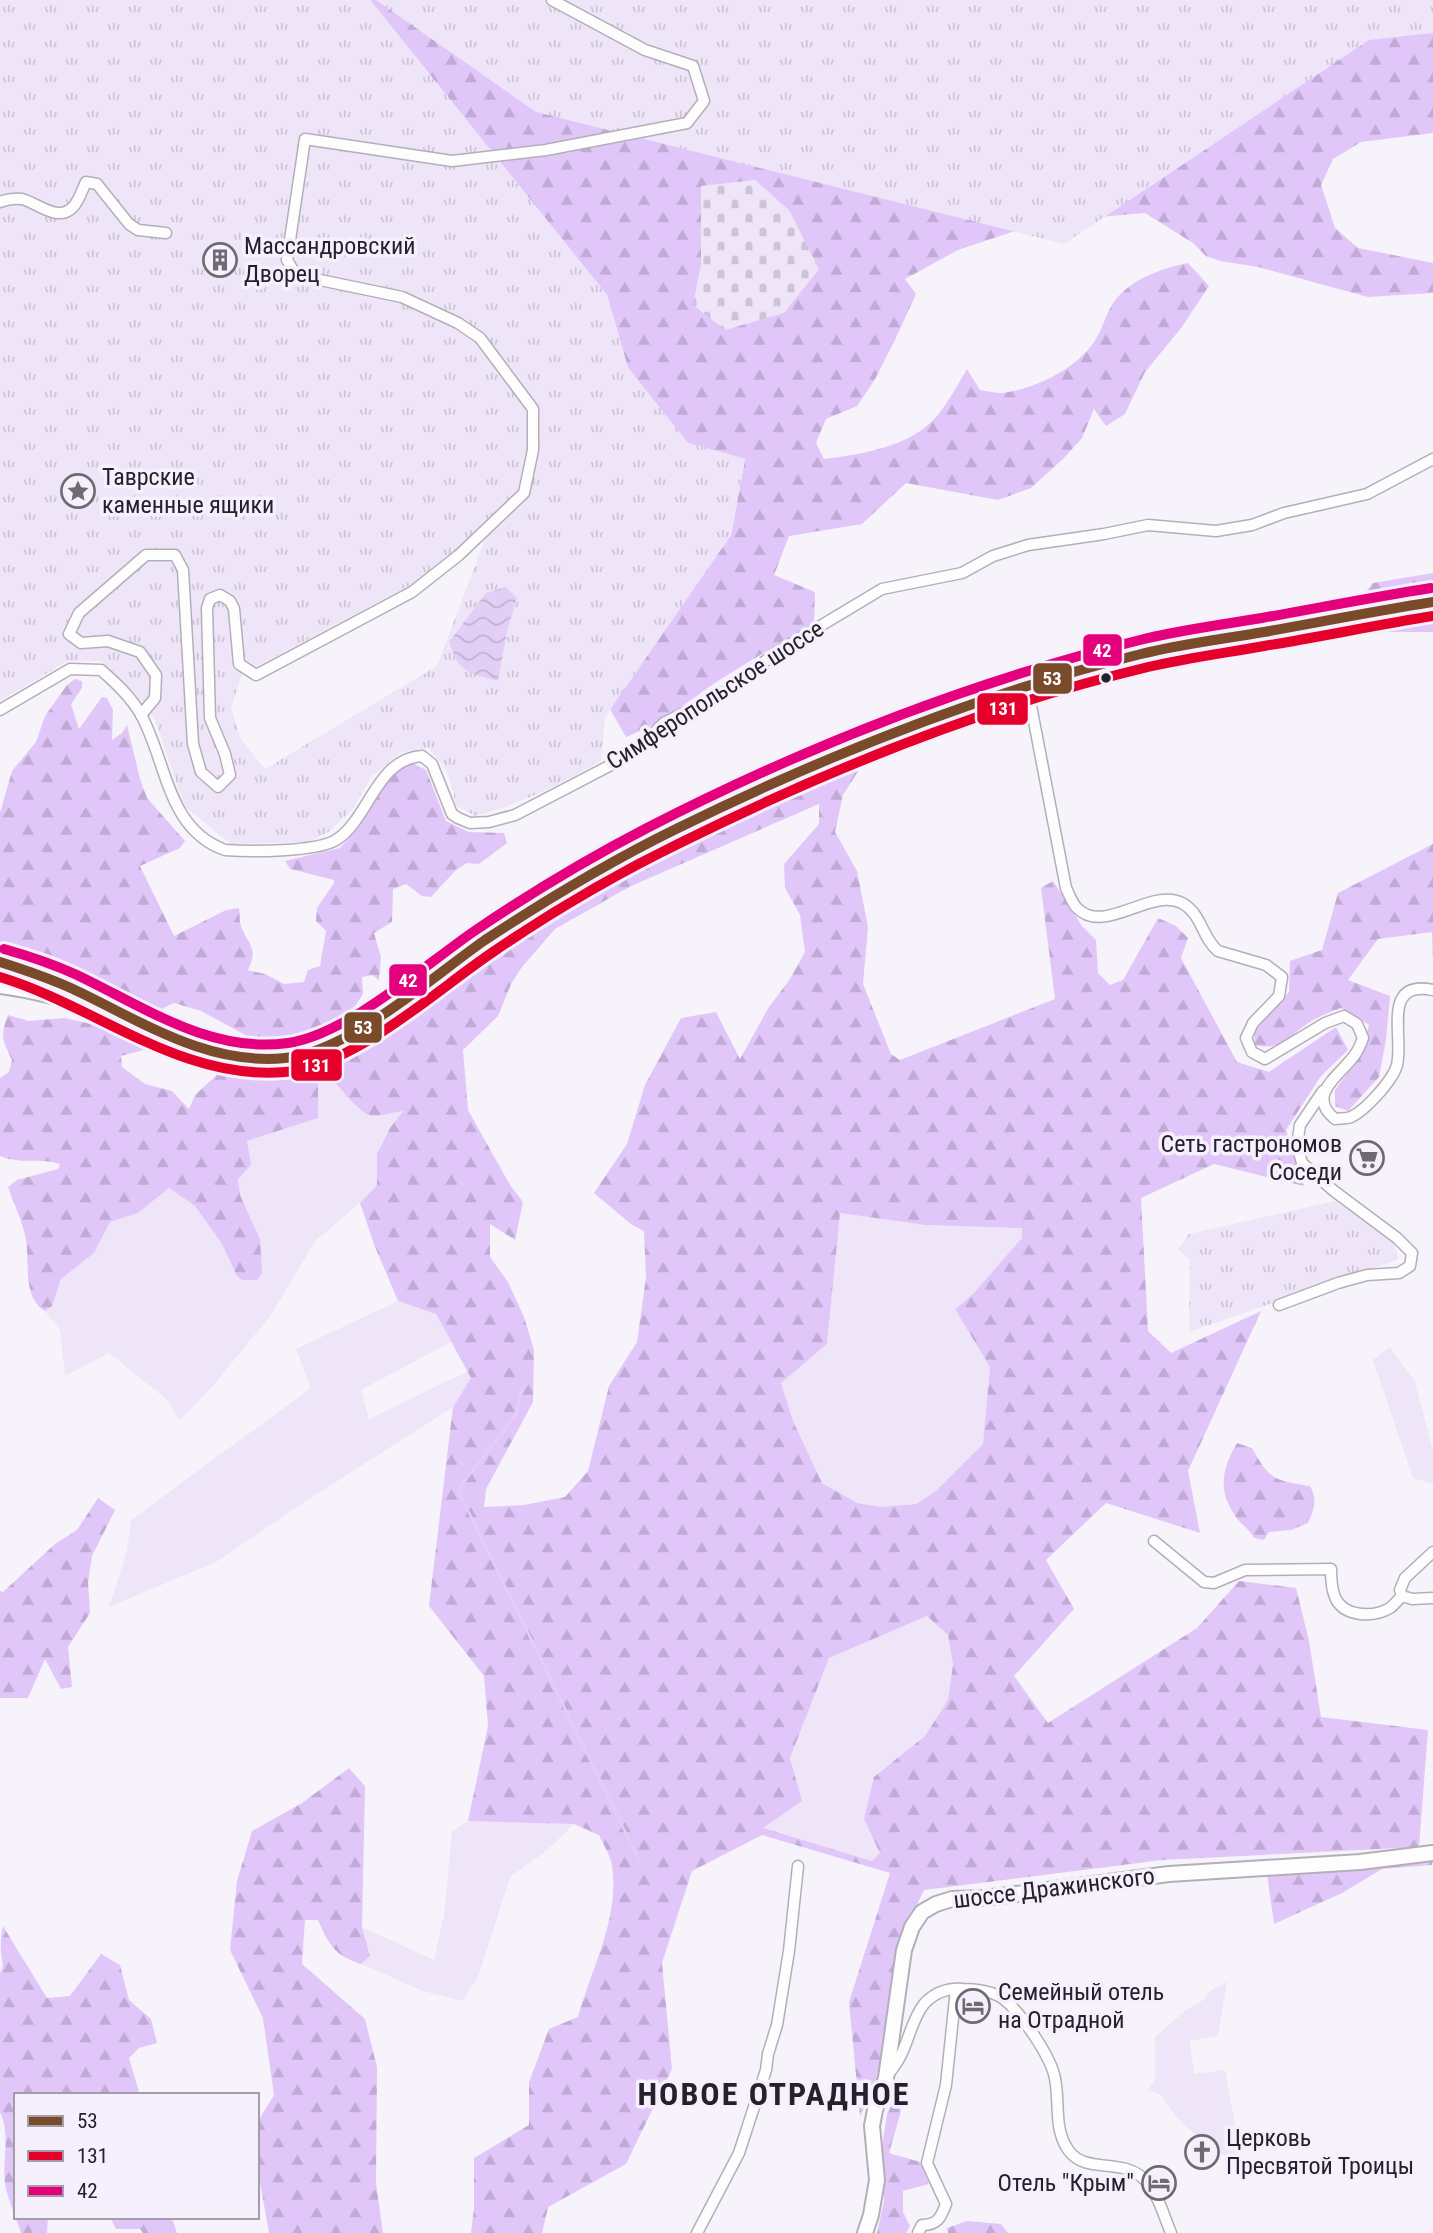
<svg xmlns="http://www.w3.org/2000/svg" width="1433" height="2233" font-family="'Roboto Condensed',sans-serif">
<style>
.grass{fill:#efe5f9}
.forest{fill:url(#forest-firs);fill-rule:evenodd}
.cemetery{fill:url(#cemetery-stones)}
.park{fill:url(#park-tufts);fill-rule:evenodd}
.water{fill:url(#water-waves)}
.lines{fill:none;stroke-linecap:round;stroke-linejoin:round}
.stream{stroke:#e2cff6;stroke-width:2.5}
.minor-casing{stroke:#b3afb8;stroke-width:13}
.secondary-casing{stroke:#b3afb8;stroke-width:18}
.trunk-casing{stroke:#d0ced3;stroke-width:19}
.minor{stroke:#fefdfe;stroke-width:10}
.secondary{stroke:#fefdfe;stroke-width:14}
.trunk{stroke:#f2eef6;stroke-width:16}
.bus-1-casing{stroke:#f6f0fd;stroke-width:16}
.bus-2-casing{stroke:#f6f0fd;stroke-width:16}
.bus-3-casing{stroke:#f6f0fd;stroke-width:16}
.bus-1{stroke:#7a4b2a;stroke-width:10}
.bus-2{stroke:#e4002b;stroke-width:10}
.bus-3{stroke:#e5007d;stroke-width:10}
.bus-dot{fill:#25202b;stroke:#f6f0fd;stroke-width:2.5}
.labels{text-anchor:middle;stroke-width:7;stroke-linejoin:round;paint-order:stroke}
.poi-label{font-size:24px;fill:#25202b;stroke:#f6f0fd;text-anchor:start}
.street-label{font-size:24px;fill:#25202b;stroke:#f6f0fd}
.district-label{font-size:32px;font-weight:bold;letter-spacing:2px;fill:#25202b;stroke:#f6f0fd}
.line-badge{stroke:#f6f0fd;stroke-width:2.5}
.badge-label{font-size:19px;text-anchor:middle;font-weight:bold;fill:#fff}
</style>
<defs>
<pattern id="forest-firs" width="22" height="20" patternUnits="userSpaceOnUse" patternTransform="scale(1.75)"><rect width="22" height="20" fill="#e1c7f9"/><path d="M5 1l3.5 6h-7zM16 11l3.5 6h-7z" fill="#c1abd6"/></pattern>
<pattern id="cemetery-stones" width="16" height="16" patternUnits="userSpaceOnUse" patternTransform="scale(1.75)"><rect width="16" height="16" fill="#efe5f9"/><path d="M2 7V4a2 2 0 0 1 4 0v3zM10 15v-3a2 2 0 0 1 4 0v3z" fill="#cdc4d6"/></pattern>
<pattern id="park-tufts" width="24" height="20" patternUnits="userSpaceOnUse" patternTransform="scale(1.75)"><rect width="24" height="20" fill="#efe5f9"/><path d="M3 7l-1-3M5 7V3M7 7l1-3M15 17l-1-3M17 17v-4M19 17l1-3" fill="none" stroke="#cdc4d6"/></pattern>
<pattern id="water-waves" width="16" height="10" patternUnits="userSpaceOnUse" patternTransform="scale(1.75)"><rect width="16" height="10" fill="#e2cff6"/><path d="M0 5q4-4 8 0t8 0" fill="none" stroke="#c2b1d3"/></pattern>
</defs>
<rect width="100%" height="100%" fill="#f6f3fa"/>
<g class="grass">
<path d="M323,1071C340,1083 353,1111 371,1115C380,1118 395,1112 404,1110L390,1128L377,1154V1185L360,1203L315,1241L271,1315L212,1387L180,1420L165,1398L109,1353L65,1376L60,1330L45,1311L52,1306L61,1279L94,1253L110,1222L138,1213L169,1188L195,1206L222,1244L237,1276L260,1239L240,1195L237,1179L247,1141L318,1118V1081Z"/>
<path d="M840,1213L925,1225L1022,1228V1238L973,1294L955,1309L990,1367L983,1444L936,1491L916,1504L881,1507L857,1503L822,1483L793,1421L781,1383L827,1344Z"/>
<path d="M398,1301L436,1314L451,1342L361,1390L369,1419L468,1371L471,1378L453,1407L300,1505L216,1562L109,1607L127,1551L131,1520L311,1388L296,1349Z"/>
<path d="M1390,1347L1415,1382L1433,1451V1484L1413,1478L1373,1360Z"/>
<path d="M927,1616L948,1635L953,1665L948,1700L925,1736L874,1778L864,1819L881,1853L872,1861L762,1828L802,1801L790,1758L829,1658Z"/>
<path d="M468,1821L574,1824L546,1851L510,1877L478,1977L462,2001L423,1991L361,1964L370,1955L362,1927L434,1960L444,1915L452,1832Z"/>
<path d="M1227,1982L1218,2036L1190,2041L1194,2074L1225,2070L1242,2164L1212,2150L1177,2118L1161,2095L1148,2090L1155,2079V2037L1186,2010L1205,1999L1211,1990Z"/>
</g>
<g class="forest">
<path d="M370,0H1433V133L1361,142L1333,159L1321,185L1335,228L1358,248L1433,263V293L1368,297L1258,267L1220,261L1206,256L1193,243L1145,213L1042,222L958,250L905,279L916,294L895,340L874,381L857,406L826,419L816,443L824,459C863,454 911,447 938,415C949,401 958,384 967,369L980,390C987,391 995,393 1002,393C1035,389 1080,368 1097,337C1107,320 1107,305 1124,291C1140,276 1167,267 1188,263L1209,286L1182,327L1145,372L1125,414L1106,426L1094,409L1082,438L1064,458L1031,488L998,500L906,483L862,524L789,536L774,575L815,592L814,623C781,643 747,662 715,683C686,703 660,724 626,737L610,709L731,535L745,459L688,443L628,368L607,295Z"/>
<path d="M1433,573V588L1361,598L1373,583Z"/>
<path d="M1433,609V632H1388L1196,657L1194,650Z"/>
<path d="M75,679L82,681V688L71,704L79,729L102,697L107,698L113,710L112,740L122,733L127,725L140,779L147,798L185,841L180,848L140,866L174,936L226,910L239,908C240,913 239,920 241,926C248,946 259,946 248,970L265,974L284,984L304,982L308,970L320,966L326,931L316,921L317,908L334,883V880L290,869L285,861L340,848L359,826L389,776L403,766L412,763L426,770L446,821L469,832L504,833L507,843L479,864L467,863L456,870L431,897L422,896L406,884L393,889L392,922L374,933L381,957L379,980L372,975L362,977L363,994L348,1017L288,1038H251L201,1011L174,1003L157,1011C107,982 59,950 0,943V813L12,771L36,742L45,716L67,685Z"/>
<path d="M971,714H988L866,759L843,795L835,832L857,871L868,927L863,984L891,1054L900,1060L1055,999L1041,888L1053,881L1082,926L1096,940L1098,973L1110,985L1123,980L1158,918L1176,926L1188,938L1181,958L1237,1062L1269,1072L1336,1027L1348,1050L1321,1076L1286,1130L1304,1186L1214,1164L1141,1198L1148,1331L1171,1353L1261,1311L1188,1471L1200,1533L1106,1503L1046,1560L1074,1609L1014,1676L1048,1723L1197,1628L1239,1581L1296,1588L1309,1641L1321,1717L1428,1730L1419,1847L1162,1860L924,1890L903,1933L885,2068L860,2116L849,2002L890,1873L762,1835L692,1871L662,1963L672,2069L626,2164L548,2207L542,2233H471L474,2208V2158L529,2125V2082L549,2029L578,2017C592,1967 620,1918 612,1865C610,1855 603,1844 599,1835L574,1824L468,1821L488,1726L484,1676L429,1606L453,1407L471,1378L436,1314L398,1301L374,1244L360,1203L377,1185V1154L390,1128L403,1111C394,1112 383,1116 374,1116C357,1115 339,1083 323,1071L524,928L658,844L861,754ZM819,804V824L784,864L785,888L800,915L805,952L790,979L769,1007L740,1059L716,1012L681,1018L645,1085L627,1144L594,1193L632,1225L644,1231L646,1277L637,1342L609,1386L588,1471L565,1497L524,1505L484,1507L486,1489L533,1402L534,1350L524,1317L508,1282L490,1257V1224L515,1240L523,1202L510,1185L468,1110L463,1050L498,1016L511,984L522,967L555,929L631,886ZM840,1213L925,1225L1022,1228V1238L973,1294L955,1309L990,1367L983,1444L936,1491L916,1504L881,1507L857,1503L822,1483L793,1421L781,1383L827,1344ZM927,1616L948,1635L953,1665L948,1700L925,1736L874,1777L864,1819L880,1853L872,1861L763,1828L802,1801L790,1758L829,1658Z"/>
<path d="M1433,844V961L1432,932L1378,939L1348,980L1390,996L1386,1040L1379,1077L1348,1111L1335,1106V1090L1360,1056L1369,1025L1341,1008C1331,1012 1319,1016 1310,1022C1290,1034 1281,1052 1255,1045L1254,1032L1289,992L1290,961L1322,950L1338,893Z"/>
<path d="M8,1015L29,1021L65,1018L141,1036L151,1048L121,1056L122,1067L145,1084L172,1091L189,1109L195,1095L220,1072L252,1077L269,1071L307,1068L318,1081V1118L247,1141L251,1165L238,1179L240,1195L260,1239L262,1274L257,1280H242L237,1276L222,1244L195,1206L169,1188L138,1213L110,1222L94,1253L61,1279L52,1306L45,1311C22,1297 30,1264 26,1240C23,1222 14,1204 8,1187L17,1180L58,1169L60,1164C38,1157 23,1165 0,1156V1078L9,1072L12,1060C2,1038 0,1037 8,1015Z"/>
<path d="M1237,1443L1252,1448C1270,1480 1274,1480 1310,1486C1318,1500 1314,1509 1308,1523L1291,1530L1269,1532L1264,1540L1254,1538C1248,1527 1242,1526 1236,1517C1217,1490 1222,1469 1237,1443Z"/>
<path d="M98,1498L115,1510L92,1556L88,1583L90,1613L68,1647L72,1687L61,1689L45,1659L28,1698H0V1591L3,1592L55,1544L77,1530Z"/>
<path d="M349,1768L365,1786L362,1927L370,1956L361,1964C335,1956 329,1945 318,1920H305L302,1964L365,2019L377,2067L376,2183L383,2233H269L257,2165V2123L274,2095L263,2018L230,1950L237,1881L252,1831L302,1803Z"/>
<path d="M1433,1860L1432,1865L1382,1869L1342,1893L1274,1924L1267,1874L1348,1865Z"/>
<path d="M3,1926L47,1998L70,1996L101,1954L120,1965L129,2000L151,2019L157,2043L139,2048L129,2058L140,2095H16V2217H48L47,2233H21C16,2217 8,2200 5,2184C2,2159 11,2136 0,2112V1973L3,1966C0,1952 0,1940 3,1926Z"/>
<path d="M903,2079L900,2115L889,2153L920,2162L929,2184L903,2191V2212L910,2226L906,2233H877L884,2201L881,2152L887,2114Z"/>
<path d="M110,2217H166L173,2221L177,2233H143L140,2229H116Z"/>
<path d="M967,2221L1001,2224L1008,2233H948L947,2228Z"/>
</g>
<path class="cemetery" d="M755,180L789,210L819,269L784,313L725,330L693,305L701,264V186Z"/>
<g class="park">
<path d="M0,0H370L607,295L628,368L688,443L745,459L731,535L605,717L601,761C561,784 521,804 475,816L456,805L448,773L429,748L402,752L371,777L353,809L328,832L310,842L231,844L185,807L155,720L134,693L100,661H68L0,701ZM487,534L437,666L265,769L241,739L231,708L242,674L431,574Z"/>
<path d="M376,0H1433V33L1369,40L1064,244L536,112Z"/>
<path d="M1335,1201L1393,1241L1399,1259L1189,1332L1190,1259L1178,1249L1189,1234Z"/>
</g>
<path class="water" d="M506,587L517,598L507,631L498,681C468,673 459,673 449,642L486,593Z"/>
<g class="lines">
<path class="stream" d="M522,1388L516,1414L458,1490L641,1864"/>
<g class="minor-casing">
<g id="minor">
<path d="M0,202C7,199 14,198 22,199C38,203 58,223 73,207C79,201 82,190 86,182L97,184L129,224L138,230L166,233"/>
<path d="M1027,685L1066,888C1069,894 1072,903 1077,908C1104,936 1151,887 1182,903C1202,914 1202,938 1218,951L1266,965L1282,977L1279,996L1253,1023L1246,1038L1252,1052L1265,1059L1325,1023L1344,1016L1357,1024L1363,1038C1361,1043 1359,1049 1356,1053C1343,1074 1304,1094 1335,1119C1339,1118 1346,1119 1351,1117C1366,1110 1393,1080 1397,1065C1404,1036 1381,979 1433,990"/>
<path d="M0,710L70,669L101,670C116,683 130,696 140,713C167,760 166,829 225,850C250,852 316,852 336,840C370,818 376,759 422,756L432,764L452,814L458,818L470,823L489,822L515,815L632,754L664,723L728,690L777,652L882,589L962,573L993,556L1028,545L1104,534L1148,525L1216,531L1252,525L1284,513L1367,494L1433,459"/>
<path d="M141,715L155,698L156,675L140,652L108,641L81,643L69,634L79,613L146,555H175L183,570L193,744L201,772L218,787L230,775L225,754L210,718L207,608L210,599L220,595L230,601L234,609L239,664L256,675L412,592L459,555L524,493L533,450V409L480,338L458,323L402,297L296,275L287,260L305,139L452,161L546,150L687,123L704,101L693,66L645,50L552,0"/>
<path d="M1279,1305L1338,1283L1367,1275L1399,1273L1410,1266L1412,1253L1397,1238L1334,1191L1302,1163L1297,1145L1300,1125L1323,1091"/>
<path d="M1154,1541L1204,1582L1214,1583L1245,1570L1331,1569C1331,1578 1331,1588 1335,1597C1343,1617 1373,1618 1390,1608C1394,1605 1398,1600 1402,1596"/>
<path d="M1433,1552L1405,1578L1400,1590L1402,1596L1412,1599L1433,1598"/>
<path d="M888,2075C892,2069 897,2063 900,2057C909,2040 912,2019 924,2004C934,1993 948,1988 963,1989C976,1989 987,1990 999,1996C1017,2006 1048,2053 1054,2074C1061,2099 1052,2128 1069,2151C1087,2175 1123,2156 1146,2181C1158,2194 1164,2216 1171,2233"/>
<path d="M697,2233L739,2153L766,2070L768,2054L777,2025L789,1951L798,1866"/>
<path d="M918,2233L922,2225C938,2225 941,2217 946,2204L927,2163L946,2085L956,1989"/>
</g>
</g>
<g class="secondary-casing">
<g id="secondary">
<path d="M0,986C38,991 74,1001 110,1014"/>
<path d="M865,2233L871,2215L877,2180L872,2126L875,2110L886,2078L904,1950L912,1927L922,1912L936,1904L952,1899L985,1898L1169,1874L1360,1862L1433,1853"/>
</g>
</g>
<g class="trunk-casing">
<g id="trunk">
<path d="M0,962C98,984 180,1071 285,1058C327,1053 362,1028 396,1004C430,980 463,955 498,932C554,895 613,860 674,830C823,756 979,693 1141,654C1181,644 1223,639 1264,632C1320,622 1376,611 1433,602"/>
<path d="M82,981L184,1032"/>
</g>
</g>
<use href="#minor" class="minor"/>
<use href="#secondary" class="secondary"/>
<use href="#trunk" class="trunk"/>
<g class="bus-1-casing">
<path id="bus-1" d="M0,962C25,970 49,978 73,989C141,1021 207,1066 285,1058C349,1052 432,977 485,940C546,900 609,862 674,830C824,756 979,694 1141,654C1181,644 1223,639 1264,632C1320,622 1376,611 1433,602"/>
</g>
<g class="bus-2-casing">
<path id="bus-2" d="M0,977C96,1006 180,1081 285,1072C355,1066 435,991 493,952C553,911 616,874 682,842C831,768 986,706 1148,667C1187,658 1225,653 1264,646C1320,637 1376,625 1433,616"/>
</g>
<g class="bus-3-casing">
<path id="bus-3" d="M4,949C29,956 53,964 77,975C144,1007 211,1054 288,1043C346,1035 424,966 473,932C529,894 587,859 647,828C803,748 969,682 1140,640C1180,630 1221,625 1262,618C1318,608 1374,597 1431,588"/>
</g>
<use href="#bus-1" class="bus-1"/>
<use href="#bus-2" class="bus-2"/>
<use href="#bus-3" class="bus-3"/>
</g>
<defs>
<g id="building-ring" transform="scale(1.75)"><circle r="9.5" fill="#f6f0fd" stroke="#6e6a73" stroke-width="1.5"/><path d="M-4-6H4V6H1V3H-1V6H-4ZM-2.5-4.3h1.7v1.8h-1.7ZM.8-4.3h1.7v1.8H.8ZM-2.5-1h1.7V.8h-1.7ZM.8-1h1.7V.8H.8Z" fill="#6e6a73"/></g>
<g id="sight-ring" transform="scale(1.75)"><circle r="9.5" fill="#f6f0fd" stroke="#6e6a73" stroke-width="1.5"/><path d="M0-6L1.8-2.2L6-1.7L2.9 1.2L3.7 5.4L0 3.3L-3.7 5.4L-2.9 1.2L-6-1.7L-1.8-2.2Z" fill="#6e6a73"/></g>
<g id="supermarket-ring" transform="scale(1.75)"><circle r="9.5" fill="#f6f0fd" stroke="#6e6a73" stroke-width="1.5"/><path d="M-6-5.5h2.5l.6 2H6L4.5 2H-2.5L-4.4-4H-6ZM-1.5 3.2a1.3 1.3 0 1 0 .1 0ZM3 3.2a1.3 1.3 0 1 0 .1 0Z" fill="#6e6a73"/></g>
<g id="hotel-ring" transform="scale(1.75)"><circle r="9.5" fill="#f6f0fd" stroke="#6e6a73" stroke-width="1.5"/><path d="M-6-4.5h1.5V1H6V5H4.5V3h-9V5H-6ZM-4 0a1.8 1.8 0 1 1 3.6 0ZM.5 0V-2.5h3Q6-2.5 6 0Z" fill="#6e6a73"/></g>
<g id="church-ring" transform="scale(1.75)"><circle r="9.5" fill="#f6f0fd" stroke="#6e6a73" stroke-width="1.5"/><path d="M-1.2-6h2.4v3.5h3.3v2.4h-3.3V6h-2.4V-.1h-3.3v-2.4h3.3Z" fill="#6e6a73"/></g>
</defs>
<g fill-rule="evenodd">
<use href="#building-ring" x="220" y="260"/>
<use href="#sight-ring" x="78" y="491"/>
<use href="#supermarket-ring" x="1367" y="1158"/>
<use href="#hotel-ring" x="973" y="2006"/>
<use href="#church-ring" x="1202" y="2152"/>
<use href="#hotel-ring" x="1159" y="2183"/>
</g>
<circle class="bus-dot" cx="1106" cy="678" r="6"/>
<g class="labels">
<g class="poi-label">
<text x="244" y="254">Массандровский<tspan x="244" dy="28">Дворец</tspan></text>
<text x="102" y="485">Таврские<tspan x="102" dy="28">каменные ящики</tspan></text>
<text x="1342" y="1152" text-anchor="end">Сеть гастрономов<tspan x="1342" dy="28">Соседи</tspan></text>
<text x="998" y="2000">Семейный отель<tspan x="998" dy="28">на Отрадной</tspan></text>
<text x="1226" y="2146">Церковь<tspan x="1226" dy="28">Пресвятой Троицы</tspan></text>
<text x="1134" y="2191" text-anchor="end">Отель "Крым"</text>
</g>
<g class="street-label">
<text transform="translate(715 695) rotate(-33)" y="8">Симферопольское шоссе</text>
<text transform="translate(1054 1888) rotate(-7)" y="8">шоссе Дражинского</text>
</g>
<g class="district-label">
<text x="774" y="2105">НОВОЕ ОТРАДНОЕ</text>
</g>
</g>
<g class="line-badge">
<rect x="1082" y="633" width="41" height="34" rx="7" fill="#e5007d"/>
<rect x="1032" y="662" width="41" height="33" rx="7" fill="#7a4b2a"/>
<rect x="976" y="692" width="53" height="34" rx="7" fill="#e4002b"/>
<rect x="388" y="963" width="40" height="34" rx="7" fill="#e5007d"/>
<rect x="343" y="1011" width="40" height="33" rx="7" fill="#7a4b2a"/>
<rect x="290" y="1048" width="53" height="34" rx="7" fill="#e4002b"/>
</g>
<g class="badge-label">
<text x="1102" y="657">42</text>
<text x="1052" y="685">53</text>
<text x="1003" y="715">131</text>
<text x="408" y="987">42</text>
<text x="363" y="1034">53</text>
<text x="316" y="1072">131</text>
</g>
<rect x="14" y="2093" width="245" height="126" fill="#f6f0fd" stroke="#a29da9" stroke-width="2"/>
<rect x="28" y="2116" width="35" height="10" fill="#7a4b2a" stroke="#a29da9" stroke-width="2"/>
<text x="77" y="2128" font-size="21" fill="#25202b">53</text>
<rect x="28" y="2151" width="35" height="10" fill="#e4002b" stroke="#a29da9" stroke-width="2"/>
<text x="77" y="2163" font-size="21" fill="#25202b">131</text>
<rect x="28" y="2186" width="35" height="10" fill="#e5007d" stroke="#a29da9" stroke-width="2"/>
<text x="77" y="2198" font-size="21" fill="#25202b">42</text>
</svg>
